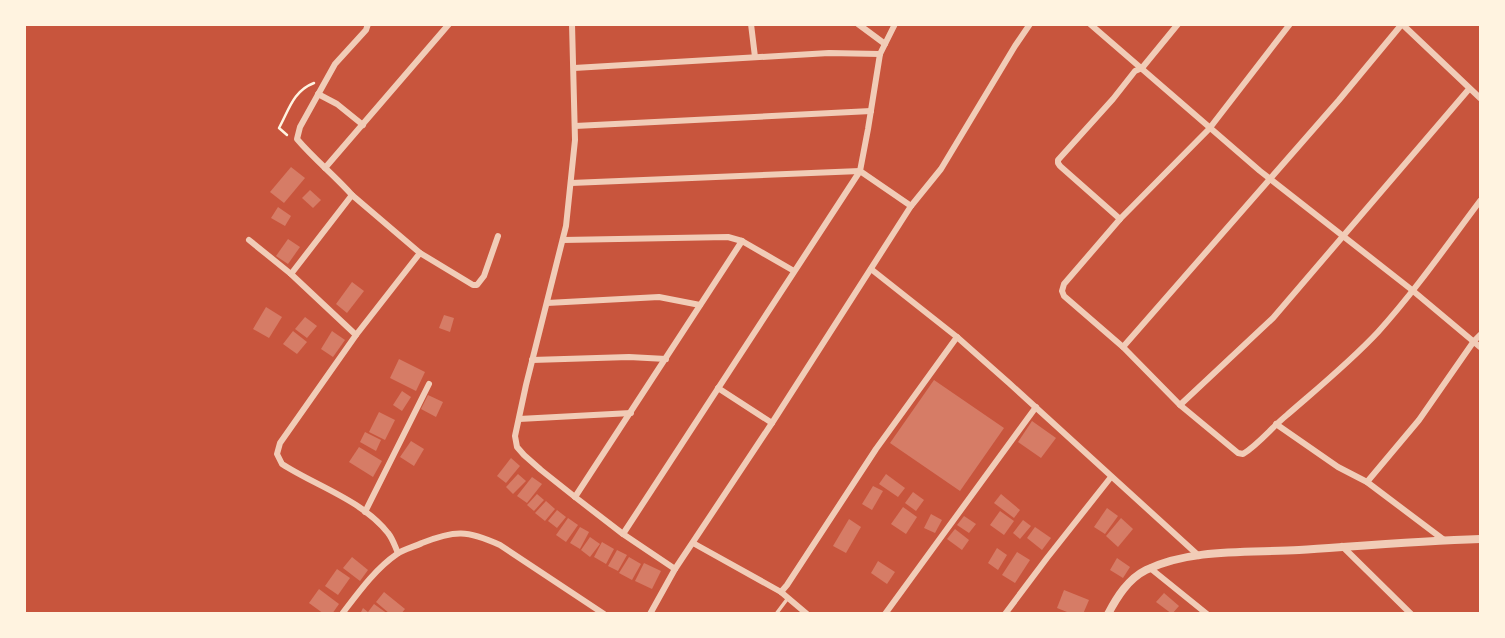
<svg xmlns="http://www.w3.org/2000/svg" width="1505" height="638" font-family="Mulish,sans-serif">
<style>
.building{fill:#d67c66}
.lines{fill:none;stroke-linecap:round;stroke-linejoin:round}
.path{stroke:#fff3e0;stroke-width:2.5}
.service{stroke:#f1ccb7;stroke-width:3.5}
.minor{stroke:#f1ccb7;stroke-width:6}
.tertiary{stroke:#f1ccb7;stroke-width:8}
</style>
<rect width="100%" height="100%" fill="#c8553d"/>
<g class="building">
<path d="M291,167L305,178L284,203L270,192Z"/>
<path d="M310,190L321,200L313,208L302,198Z"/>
<path d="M278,207L291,216L285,226L271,218Z"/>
<path d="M288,239L300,247L288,264L276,256Z"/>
<path d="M352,282L364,291L347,313L336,304Z"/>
<path d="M266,307L282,317L269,338L253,329Z"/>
<path d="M444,315L454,318L450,332L439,328Z"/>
<path d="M305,317L317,326L307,338L295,329Z"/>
<path d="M293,331L307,342L297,354L283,344Z"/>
<path d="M332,331L345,340L333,357L321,349Z"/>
<path d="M399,359L425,372L416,391L390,378Z"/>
<path d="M934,380L1004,428L960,491L890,443Z"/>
<path d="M402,391L411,397L402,411L393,405Z"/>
<path d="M428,395L443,402L436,417L421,409Z"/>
<path d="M379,412L395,420L385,440L369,432Z"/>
<path d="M1032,421L1056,438L1041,458L1018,442Z"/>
<path d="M365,432L381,440L376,451L360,442Z"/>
<path d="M411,441L424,449L414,466L400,457Z"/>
<path d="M359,447L382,461L373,477L349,462Z"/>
<path d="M511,458L520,466L506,483L497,476Z"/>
<path d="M518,474L526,481L513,494L506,487Z"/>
<path d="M886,474L905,488L898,497L879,484Z"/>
<path d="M532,477L542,484L527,503L517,496Z"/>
<path d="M873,486L883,491L872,510L862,504Z"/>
<path d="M913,492L924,500L916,511L905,503Z"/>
<path d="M537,494L544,500L534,511L527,505Z"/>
<path d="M1001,494L1020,510L1014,518L994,503Z"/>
<path d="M546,501L555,509L545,521L535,513Z"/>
<path d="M903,507L917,517L906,534L891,524Z"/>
<path d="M1107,508L1118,516L1105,534L1094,527Z"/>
<path d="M557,510L566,517L557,528L548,521Z"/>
<path d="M1000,511L1014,521L1004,535L990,525Z"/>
<path d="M931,514L942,520L935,533L924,528Z"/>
<path d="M964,516L976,524L969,533L957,525Z"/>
<path d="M568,518L578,525L566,542L556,535Z"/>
<path d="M1121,518L1133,529L1118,547L1106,536Z"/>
<path d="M849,519L861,527L846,553L833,546Z"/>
<path d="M1023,520L1031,526L1020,539L1013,533Z"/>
<path d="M580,527L589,532L580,549L570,543Z"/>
<path d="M1035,527L1051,538L1042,550L1027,538Z"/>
<path d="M955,529L969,540L962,550L947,539Z"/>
<path d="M590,537L600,544L590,557L581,550Z"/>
<path d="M602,542L614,549L606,564L594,557Z"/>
<path d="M997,548L1007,555L998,570L988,563Z"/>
<path d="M617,550L627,555L618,571L608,566Z"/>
<path d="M1017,552L1030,560L1015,583L1002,575Z"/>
<path d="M352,557L368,570L360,581L343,568Z"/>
<path d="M629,557L641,564L632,580L619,573Z"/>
<path d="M1117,558L1130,567L1123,578L1110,570Z"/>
<path d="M878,561L895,572L887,584L871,573Z"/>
<path d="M644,563L661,571L652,589L635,581Z"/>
<path d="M337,569L350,578L338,595L325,586Z"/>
<path d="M319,589L339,604L332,614H324L309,603Z"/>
<path d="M1064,590L1089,600L1083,614H1072L1057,608Z"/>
<path d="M384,592L405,609L401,614H390L376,602Z"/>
<path d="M1164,593L1179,606L1172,614L1156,602Z"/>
<path d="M374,604L388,614H360L363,608L368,612Z"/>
</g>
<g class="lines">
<path class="path" d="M287,135L279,128C289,110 293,91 314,83"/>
<path class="service" d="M776,614L788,598"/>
<g class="minor">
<path d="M572,24L575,140L566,226L526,385L515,436L517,447L524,455L541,470L575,497L623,534L675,569"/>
<path d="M751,24L755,57"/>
<path d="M858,24L885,44"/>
<path d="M895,24L880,54L868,129L860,171L911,206"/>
<path d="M1090,24L1260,171L1412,290L1480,347"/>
<path d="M1290,24L1209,129L1120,219L1064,284L1062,291L1064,296L1123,347L1180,405L1238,453L1243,454C1259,444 1272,427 1287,415C1318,388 1350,362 1378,332C1415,291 1447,245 1480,201"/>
<path d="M1402,24L1480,98"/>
<path d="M574,68L829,53L880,54"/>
<path d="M318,94L337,104L363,125"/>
<path d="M575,126L871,111"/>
<path d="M325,168L449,24"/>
<path d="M571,183L860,171"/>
<path d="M352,195C334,175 314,159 297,139L300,127L335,64L366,30L368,24"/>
<path d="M1120,219L1060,166L1058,163V160L1113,99L1135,71L1142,68L1178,24"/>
<path d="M249,240L291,274L356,335"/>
<path d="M563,240L728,237L742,241"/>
<path d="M871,269L957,337L1009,383L1199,556"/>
<path d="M291,274L352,195L420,253"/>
<path d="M547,303L659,297L700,305"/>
<path d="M1123,347L1339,100L1402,24"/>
<path d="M532,360L629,357L666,359"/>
<path d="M718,388L772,423"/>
<path d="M1180,405L1273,318L1469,89"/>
<path d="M519,419L631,413"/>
<path d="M1276,424L1338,467L1367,482L1444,540"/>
<path d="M1367,482L1419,420L1474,341L1480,335"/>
<path d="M575,497L742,241L794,271"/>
<path d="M365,512L429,384"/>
<path d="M623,534L860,171"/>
<path d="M693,543L781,592L807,614"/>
<path d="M1342,546L1411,614"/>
<path d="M398,553C395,547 393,539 388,533C362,500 316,486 282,464L277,454L280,443L356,335L420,253L473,285H477L484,276L498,236"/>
<path d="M1150,568L1207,614"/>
<path d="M781,592L787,585L876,449L957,337"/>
<path d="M342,614C358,593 375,569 397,554C404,549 414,547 422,543C455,530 467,530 500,545L604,614"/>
<path d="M650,614L675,569L772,423L911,206L941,169L1015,46L1030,24"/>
<path d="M885,614L1036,407"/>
<path d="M1005,614L1047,558L1111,477"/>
</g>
<path class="tertiary" d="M1108,614C1117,597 1128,579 1146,570C1191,548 1250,553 1299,550C1359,546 1420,541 1480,539"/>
</g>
<rect width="1505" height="638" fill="none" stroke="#fff3e0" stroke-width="52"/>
</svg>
